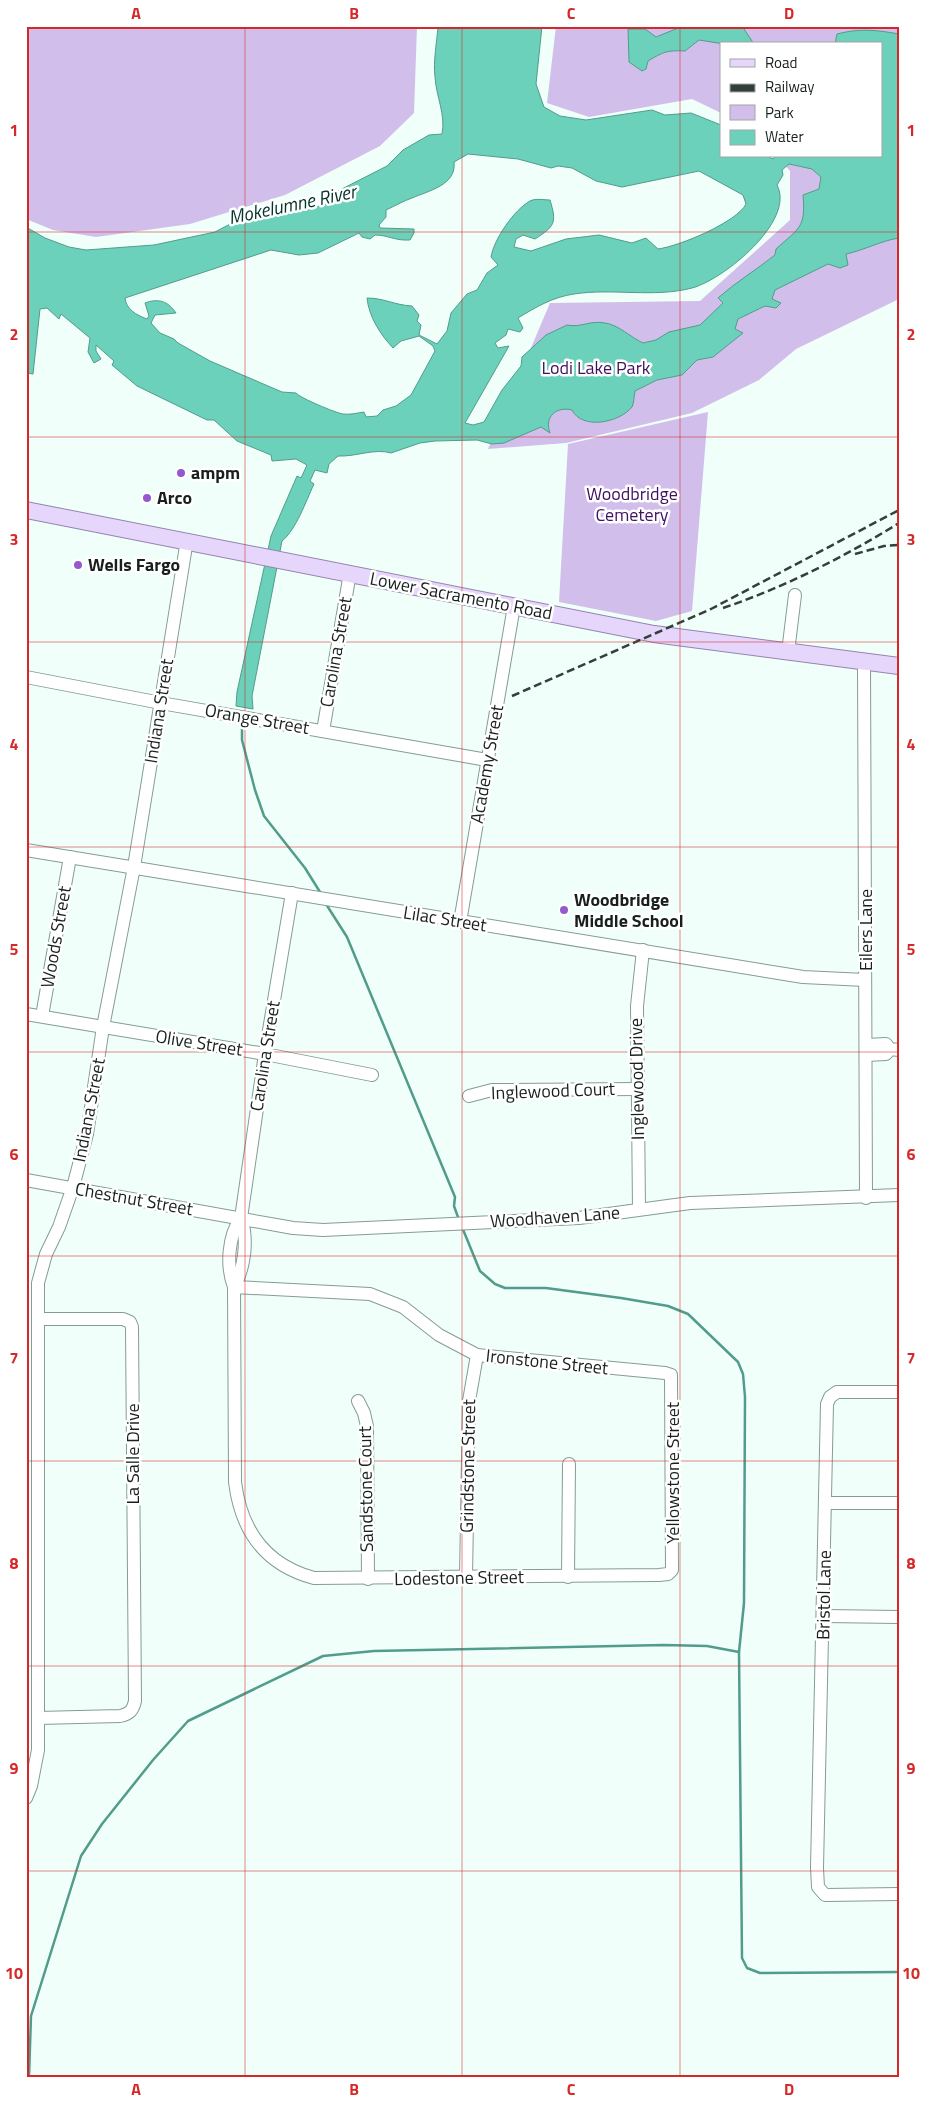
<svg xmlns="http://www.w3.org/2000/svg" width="925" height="2103" font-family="'Titillium Web',sans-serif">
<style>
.green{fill:#d2beeb}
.water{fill:#6cd1ba;stroke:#529c8b;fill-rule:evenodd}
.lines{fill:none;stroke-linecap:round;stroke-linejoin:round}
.stream{stroke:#529c8b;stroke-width:2.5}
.minor-casing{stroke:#849c95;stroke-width:14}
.major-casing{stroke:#9485ad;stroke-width:18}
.minor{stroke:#fff;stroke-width:12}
.major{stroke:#e7d6fc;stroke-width:16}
.rail{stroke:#343e3b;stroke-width:2.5;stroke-dasharray:8 4;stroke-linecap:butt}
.grid{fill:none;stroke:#d62828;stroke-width:1;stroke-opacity:0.55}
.poi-dot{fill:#9558cf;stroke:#fff;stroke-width:2}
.labels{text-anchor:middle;stroke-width:5;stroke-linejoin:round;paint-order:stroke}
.park-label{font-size:18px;fill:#3e1161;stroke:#fff}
.poi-label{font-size:18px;font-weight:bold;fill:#17201d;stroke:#fff;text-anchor:start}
.street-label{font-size:18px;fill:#17201d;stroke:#fff}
.water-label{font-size:19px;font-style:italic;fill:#013329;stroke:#fff}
.neatline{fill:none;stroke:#d62828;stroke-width:2}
.grid-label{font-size:16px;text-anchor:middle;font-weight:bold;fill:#d62828}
</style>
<rect width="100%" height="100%" fill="#f0fffa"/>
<g class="green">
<path d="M26,26H417L414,113L380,146L285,195L190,224L96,237L53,230L26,219Z"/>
<path d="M556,26H899V299L796,349L759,380L692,413L566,443L488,449L550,303L700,301L790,220V171L777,156H881V44H721V113L692,99L589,117L547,103Z"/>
<path d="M708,412L692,611L656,621L559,602L568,444Z"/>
</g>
<g class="water">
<path d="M438,26H542L536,84L544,107L560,116L586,120L652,110L665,115L691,113L721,125V156H767L773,159L776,156H881V44H835L837,34C859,28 877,30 899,34V238C880,241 865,250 846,254L848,265L840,268L828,264L775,290L772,299L781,303L776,308L765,306L738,319L735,329L743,333L713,357L697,360L682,375L657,380L635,391C634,396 634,403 632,407C619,423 582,430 572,410C556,406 544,417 550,433L541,427L504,443L492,444L477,440L435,441L420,443L391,453C375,448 355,457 338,456L329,464L327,473L315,470L310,481L314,484C306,501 296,530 282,541L252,696L253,709L236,706L237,692L271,536L297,476L301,478L307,465L296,459L272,461L271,455L237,441L214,420H207L137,386L112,365L114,361L96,345V351L101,359L94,363L88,352L90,338L61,314L59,319L47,308L40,309L33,374L26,373V227L45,238L69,247L86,250L154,245L215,232L253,212L309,209L326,204L334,193L387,166L403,150L429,135L442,134C446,115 436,96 435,77C433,61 437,42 438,26ZM468,154L518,159L551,168L558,166L572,168L596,181L622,187L699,171L743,195L746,204C737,222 680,246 658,249L646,238L632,243L599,235L566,239L531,251L514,247L516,239L523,235L535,239C555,226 557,223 550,200C544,200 536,198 530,201C514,210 494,239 491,257L498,265L487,273L477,290L467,294L451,313L447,331L437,344L419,335L421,325L417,321L419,315L412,306C394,305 384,298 367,298C369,317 380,334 393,348L401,341L419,336L433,346L435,351L411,395L396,406L383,410L377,416L366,417L364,412C357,413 350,415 343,414C336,413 300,398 296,393L282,392L210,361L178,343L174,339L160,333L151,323L155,315L176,313C168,301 158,298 145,303L149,316L147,319C136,315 126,309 125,298L271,250L299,255L318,253L359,233L362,237L370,239L375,235C388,235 395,241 410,240L414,233V229L380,228L379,225L386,217V210C395,206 403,201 412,198C428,191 457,185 454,162ZM789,164L812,169L821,177L819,189L803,195C806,228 799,228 776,249L775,255C756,270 736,282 718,298L723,303L700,325L669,332L656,340L643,343C630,337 619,325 605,323C590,320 581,328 567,325L546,335L522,357L521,366L502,390L484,422L473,425L465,423L509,346L498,348L495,343L506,335L508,329L520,332L523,328L518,318C536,307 553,297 574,294C612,288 654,298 692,288C723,280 796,221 777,185L783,175L782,170Z"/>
<path d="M683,26H742L754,44H724L699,40L685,51C667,50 663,52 648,61L646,69L642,71L629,62L628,29H645L656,37Z"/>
</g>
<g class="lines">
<g class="stream">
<path d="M242,722V740L255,790L264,816L305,868L320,892"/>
<path d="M326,904L347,937L455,1197L454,1206L459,1220"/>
<path d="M462,1227L480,1271L495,1284L505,1288H546L621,1298L668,1306L688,1314L738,1362L743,1374L745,1397L744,1603L739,1652L742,1958L747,1968L760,1973L899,1972"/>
<path d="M29,2077L31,2016L81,1856L102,1824L153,1760L188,1721L323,1656L374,1651L664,1645L707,1646L739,1652"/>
</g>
<g class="minor-casing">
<g id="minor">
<path d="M788,652L795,595"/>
<path d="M864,662L866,1198"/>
<path d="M26,677L161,703L487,760"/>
<path d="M323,731L350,573"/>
<path d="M26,850L803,977L865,980"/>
<path d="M460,922L514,606"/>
<path d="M26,1014L265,1054L372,1075"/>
<path d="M42,1016L70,857"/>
<path d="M866,1045L886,1044L890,1049L899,1050"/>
<path d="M866,1055L886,1054L890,1049"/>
<path d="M469,1096L492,1090L637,1089"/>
<path d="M26,1180L293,1228L323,1230L579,1218L690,1203L899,1195"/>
<path d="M639,1209L637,1006L643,950"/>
<path d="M234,1287L370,1294L403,1307L439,1335L477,1355L665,1373L671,1375L672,1570L668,1574L659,1575L314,1578C266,1565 241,1531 235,1482L234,1287C226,1266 228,1236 241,1218L265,1054L292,893"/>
<path d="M234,1287C245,1267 248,1239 241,1218"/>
<path d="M38,1319H123L130,1322L132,1327L135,1701C133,1710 130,1714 120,1716L38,1718"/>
<path d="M899,1392H837L830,1397L827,1404L817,1868L818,1887L825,1895L899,1894"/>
<path d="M358,1401L364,1413L367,1426L368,1579"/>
<path d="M825,1503H899"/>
<path d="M466,1577L469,1401L477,1355"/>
<path d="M568,1577L569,1464"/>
<path d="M824,1616L899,1617"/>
<path d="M26,1798L31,1786L38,1750V1283L46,1254L59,1227L73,1187L87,1134L103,1027L134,867L187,540"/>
</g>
</g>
<g class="major-casing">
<path id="major" d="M26,510L654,634L899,666"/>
</g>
<use href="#minor" class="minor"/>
<use href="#major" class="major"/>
<g class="rail">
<path d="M855,554L884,546L899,545"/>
<path d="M723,608C785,587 844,557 899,523"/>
<path d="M512,696L711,609L899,510"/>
</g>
</g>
<path class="grid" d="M245,26V2077M462,26V2077M680,26V2077M26,232H899M26,437H899M26,642H899M26,847H899M26,1052H899M26,1256H899M26,1461H899M26,1666H899M26,1871H899"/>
<g class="poi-dot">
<circle cx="181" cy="473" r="5"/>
<circle cx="147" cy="498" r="5"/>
<circle cx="78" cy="565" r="5"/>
<circle cx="564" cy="910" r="5"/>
</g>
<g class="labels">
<g class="park-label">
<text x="596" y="374">Lodi Lake Park</text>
<text x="632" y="500">Woodbridge<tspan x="632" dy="21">Cemetery</tspan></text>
</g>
<g class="poi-label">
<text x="191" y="479">ampm</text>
<text x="157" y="504">Arco</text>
<text x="88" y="571">Wells Fargo</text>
<text x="574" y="906">Woodbridge<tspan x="574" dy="21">Middle School</tspan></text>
</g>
<g class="street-label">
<text transform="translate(461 596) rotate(11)" y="6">Lower Sacramento Road</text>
<text transform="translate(336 652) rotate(-80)" y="6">Carolina Street</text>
<text transform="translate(159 711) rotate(-81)" y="6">Indiana Street</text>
<text transform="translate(257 719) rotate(10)" y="6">Orange Street</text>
<text transform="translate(487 764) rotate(-80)" y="6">Academy Street</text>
<text transform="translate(445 919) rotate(9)" y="6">Lilac Street</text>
<text transform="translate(866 930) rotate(-90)" y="6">Eilers Lane</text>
<text transform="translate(56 937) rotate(-80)" y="6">Woods Street</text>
<text transform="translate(199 1043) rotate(9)" y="6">Olive Street</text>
<text transform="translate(265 1056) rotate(-81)" y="6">Carolina Street</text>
<text transform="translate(637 1079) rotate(-91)" y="6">Inglewood Drive</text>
<text transform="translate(553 1091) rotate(-2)" y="6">Inglewood Court</text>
<text transform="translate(89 1110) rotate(-79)" y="6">Indiana Street</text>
<text transform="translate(134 1199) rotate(10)" y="6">Chestnut Street</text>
<text transform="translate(555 1217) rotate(-4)" y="6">Woodhaven Lane</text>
<text transform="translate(547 1362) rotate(6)" y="6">Ironstone Street</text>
<text transform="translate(133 1454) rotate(-90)" y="6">La Salle Drive</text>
<text transform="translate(468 1466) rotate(-89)" y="6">Grindstone Street</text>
<text transform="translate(673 1473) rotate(-90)" y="6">Yellowstone Street</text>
<text transform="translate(366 1489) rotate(-91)" y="6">Sandstone Court</text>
<text transform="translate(459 1578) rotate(-1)" y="6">Lodestone Street</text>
<text transform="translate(824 1595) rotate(-89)" y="6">Bristol Lane</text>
</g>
<g class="water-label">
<text transform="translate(292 204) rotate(-12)" y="7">Mokelumne River</text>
</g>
</g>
<rect width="925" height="2103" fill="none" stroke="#ffffff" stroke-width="55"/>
<rect x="720" y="42" width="162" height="115" fill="#ffffff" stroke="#a2a6a5"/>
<rect x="730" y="59" width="25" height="8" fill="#e7d6fc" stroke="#a2a6a5"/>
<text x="765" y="68" font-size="15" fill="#17201d">Road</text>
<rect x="730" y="84" width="25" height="8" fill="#343e3b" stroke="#a2a6a5"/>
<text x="765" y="92" font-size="15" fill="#17201d">Railway</text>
<rect x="730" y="105" width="25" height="15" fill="#d2beeb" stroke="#a2a6a5"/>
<text x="765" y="118" font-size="15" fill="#17201d">Park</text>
<rect x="730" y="130" width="25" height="15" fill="#6cd1ba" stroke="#a2a6a5"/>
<text x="765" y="142" font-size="15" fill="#17201d">Water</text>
<rect x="28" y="28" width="870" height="2048" class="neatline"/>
<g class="grid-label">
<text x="136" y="19">A</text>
<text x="354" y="19">B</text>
<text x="571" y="19">C</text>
<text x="789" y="19">D</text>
<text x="14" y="136">1</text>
<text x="911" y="136">1</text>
<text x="14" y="340">2</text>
<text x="911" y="340">2</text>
<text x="14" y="545">3</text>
<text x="911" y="545">3</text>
<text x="14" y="750">4</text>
<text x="911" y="750">4</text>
<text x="14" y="955">5</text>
<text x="911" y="955">5</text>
<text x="14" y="1160">6</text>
<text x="911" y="1160">6</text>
<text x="14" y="1364">7</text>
<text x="911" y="1364">7</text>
<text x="14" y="1569">8</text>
<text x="911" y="1569">8</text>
<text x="14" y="1774">9</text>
<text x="911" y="1774">9</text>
<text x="14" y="1979">10</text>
<text x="911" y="1979">10</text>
<text x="136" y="2095">A</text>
<text x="354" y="2095">B</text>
<text x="571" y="2095">C</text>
<text x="789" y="2095">D</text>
</g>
</svg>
